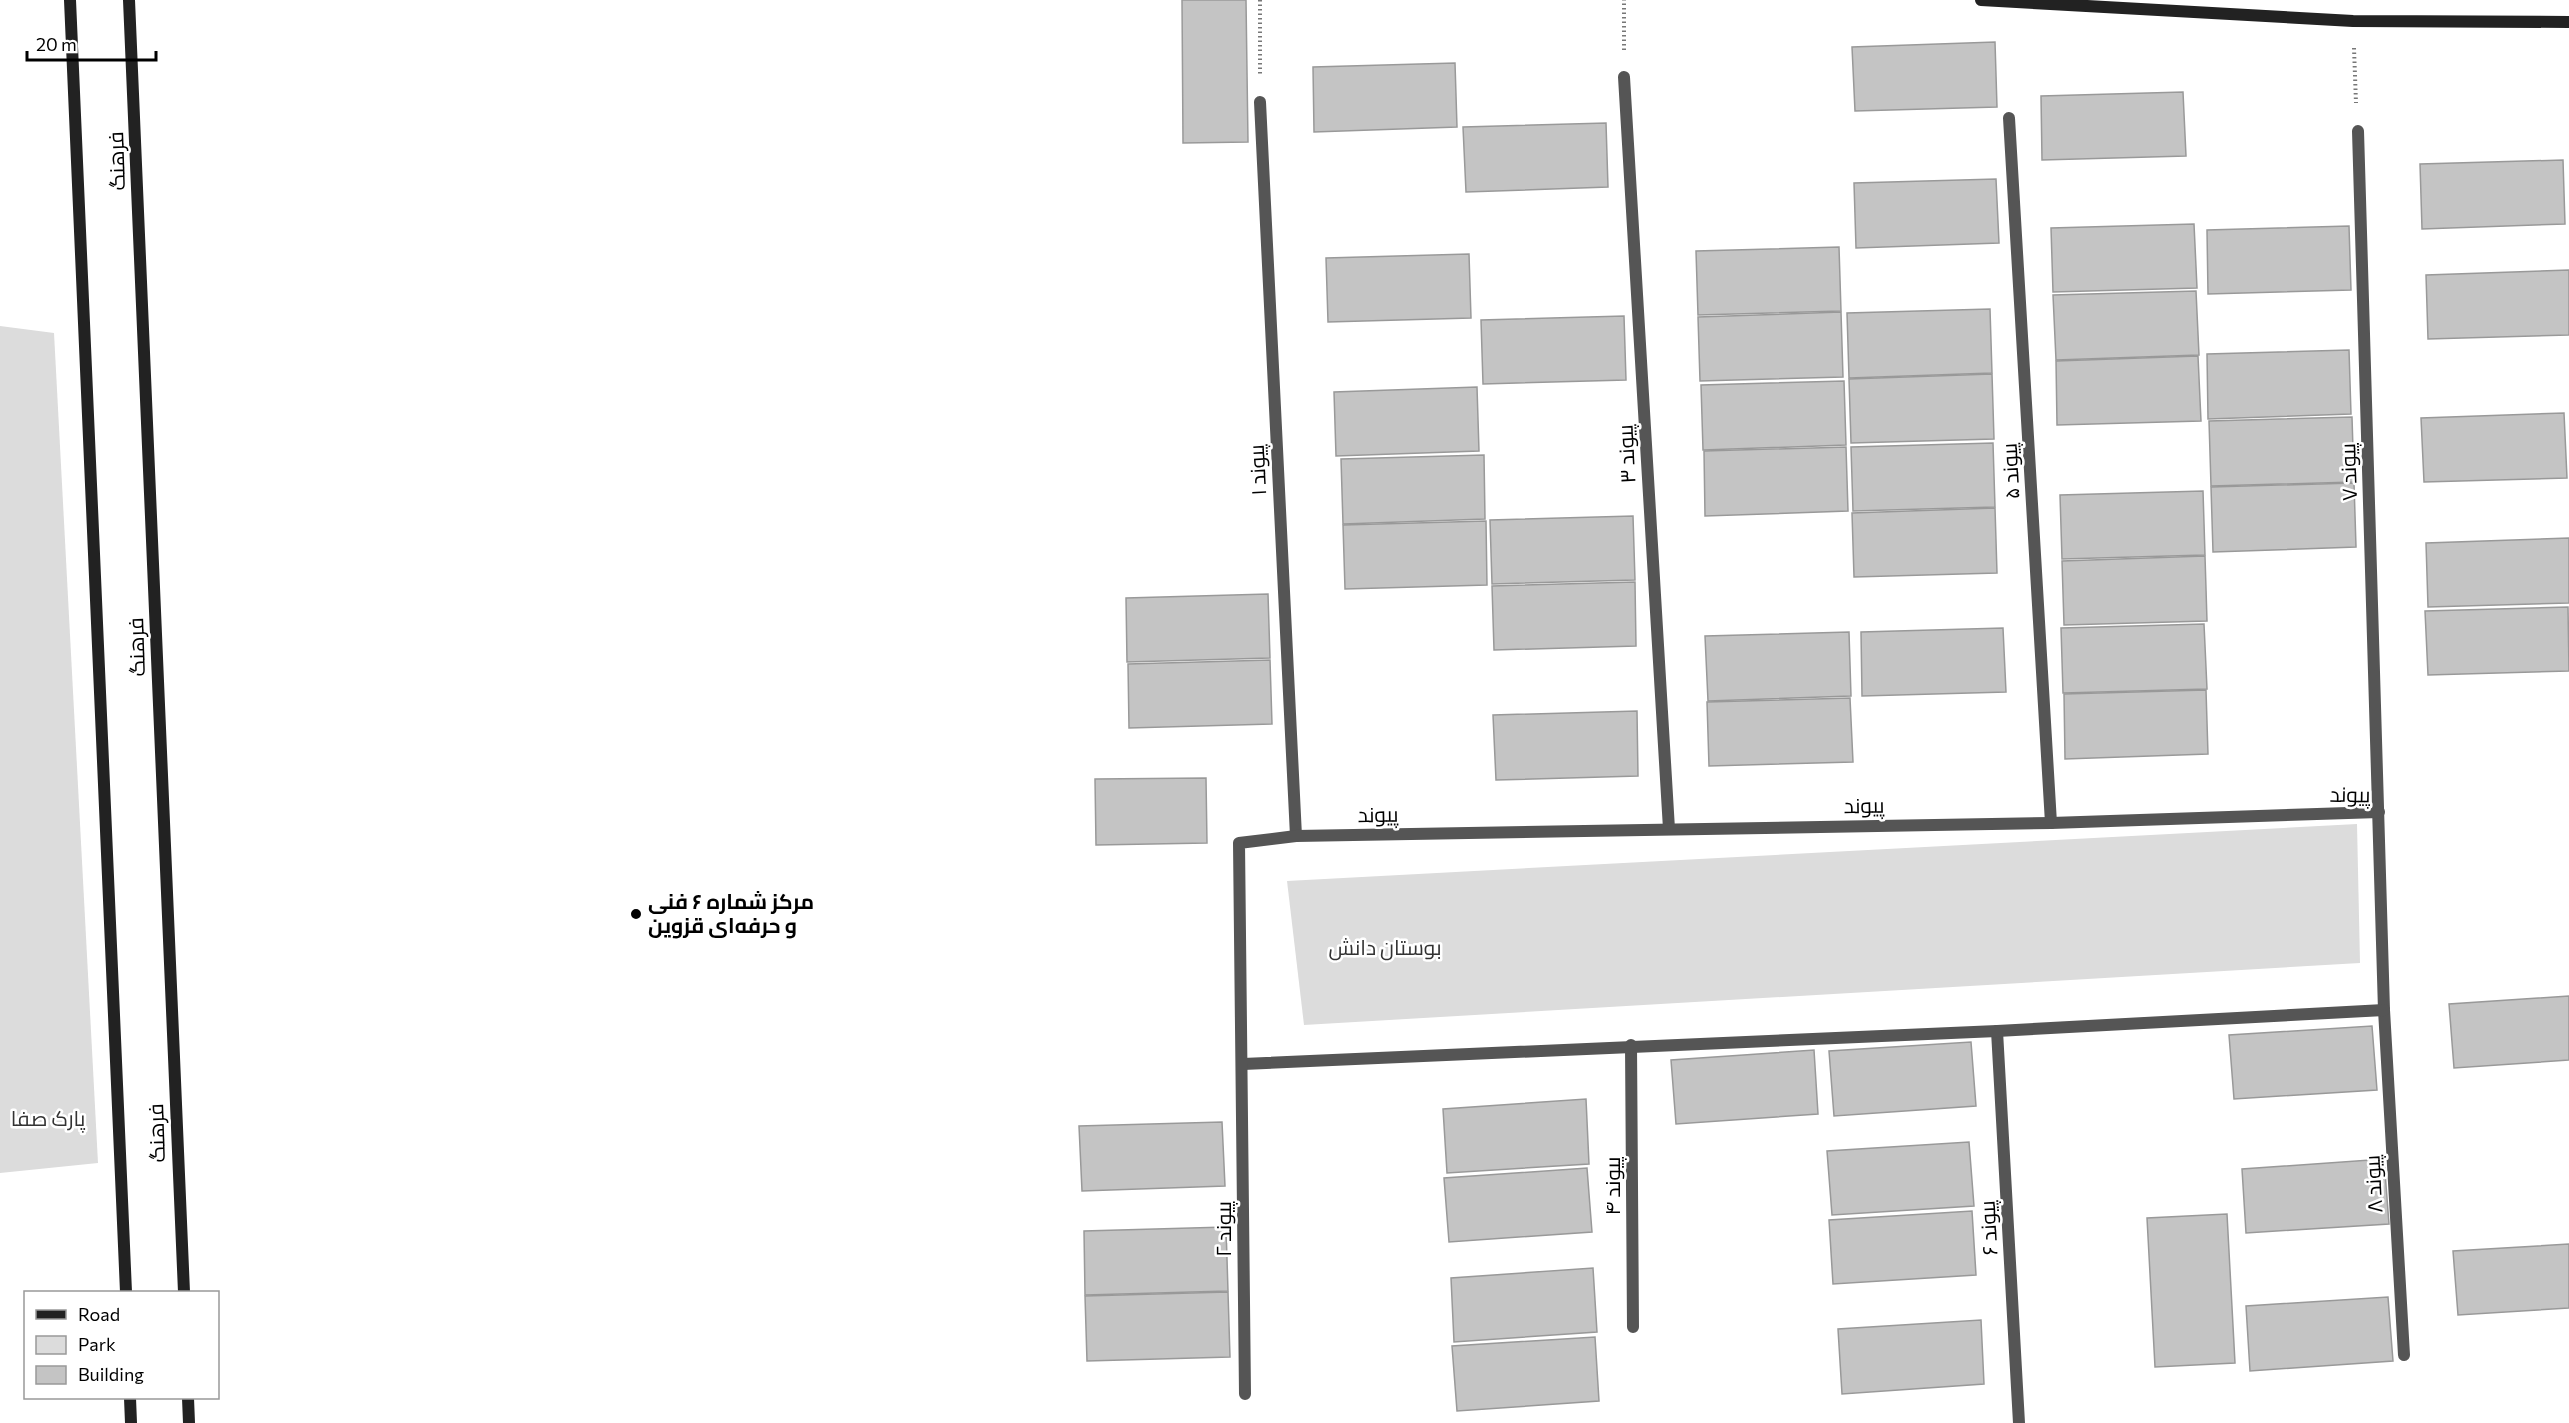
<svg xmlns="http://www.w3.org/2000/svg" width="2569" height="1423" font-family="Commissioner,Cairo,sans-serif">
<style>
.green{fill:#dcdcdc}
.building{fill:#c4c4c4;stroke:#999;stroke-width:1.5}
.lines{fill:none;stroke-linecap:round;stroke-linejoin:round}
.path{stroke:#777;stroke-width:4;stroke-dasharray:1.5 3;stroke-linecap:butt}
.street{stroke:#555;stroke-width:12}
.secondary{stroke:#222;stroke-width:12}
.poi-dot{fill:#000;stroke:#fff;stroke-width:2}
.labels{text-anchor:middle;stroke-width:5;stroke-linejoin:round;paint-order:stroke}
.street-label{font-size:21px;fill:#000;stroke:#fff}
.poi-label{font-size:21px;font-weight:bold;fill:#000;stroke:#fff;text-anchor:start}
.park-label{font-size:21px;fill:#333;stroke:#fff}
</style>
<rect width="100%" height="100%" fill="#fff"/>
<g class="green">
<path d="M0,326L54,333L98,1163L0,1173Z"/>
<path d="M2357,824L2360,963L1304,1025L1287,881Z"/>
</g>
<g class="building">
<path d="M1182,0H1246L1248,142L1183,143Z"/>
<path d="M1995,42L1997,107L1855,111L1852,47Z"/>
<path d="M1455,63L1457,127L1314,132L1313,67Z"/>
<path d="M2183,92L2186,156L2042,160L2041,96Z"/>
<path d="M1606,123L1608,187L1466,192L1463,127Z"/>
<path d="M2563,160L2565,224L2422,229L2420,164Z"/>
<path d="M1996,179L1999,243L1856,248L1854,183Z"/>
<path d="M2194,224L2197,288L2053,292L2051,228Z"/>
<path d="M2349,226L2351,290L2208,294L2207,230Z"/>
<path d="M1839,247L1841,311L1698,315L1696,251Z"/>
<path d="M1469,254L1471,318L1328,322L1326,258Z"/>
<path d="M2569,270V335L2428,339L2426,275Z"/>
<path d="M2196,291L2199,355L2056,360L2053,295Z"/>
<path d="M1990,309L1992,373L1849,378L1847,313Z"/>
<path d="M1841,312L1843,377L1700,381L1698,317Z"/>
<path d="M1624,316L1626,380L1483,384L1481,320Z"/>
<path d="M2349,350L2351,414L2208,419L2207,354Z"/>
<path d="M2198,356L2201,421L2057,425L2056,361Z"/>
<path d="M1992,374L1994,439L1851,443L1849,379Z"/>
<path d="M1844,381L1846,445L1703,450L1701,385Z"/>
<path d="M1477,387L1479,451L1336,456L1334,392Z"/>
<path d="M2564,413L2567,478L2424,482L2421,418Z"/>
<path d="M2352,417L2354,482L2211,486L2209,421Z"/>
<path d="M1993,443L1995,507L1853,511L1851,447Z"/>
<path d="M1846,447L1848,511L1705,516L1704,451Z"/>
<path d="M1484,455L1485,519L1343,524L1341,459Z"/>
<path d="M2354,483L2356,547L2213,552L2211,487Z"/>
<path d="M2203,491L2205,555L2062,559L2060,495Z"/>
<path d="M1995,508L1997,573L1854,577L1852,513Z"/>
<path d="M1633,516L1635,580L1492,584L1490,520Z"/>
<path d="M1486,521L1487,585L1345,589L1343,525Z"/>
<path d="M2569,538V603L2428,607L2426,543Z"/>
<path d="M2205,556L2207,621L2064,625L2062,561Z"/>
<path d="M1635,582L1636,646L1494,650L1492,586Z"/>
<path d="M1268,594L1270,658L1127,662L1126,598Z"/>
<path d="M2568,607L2569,671L2428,675L2425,611Z"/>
<path d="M2204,624L2207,689L2063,693L2061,628Z"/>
<path d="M2003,628L2006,692L1862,696L1861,632Z"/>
<path d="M1849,632L1851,696L1708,701L1705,636Z"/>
<path d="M1270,660L1272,724L1129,728L1128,664Z"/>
<path d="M2206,690L2208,754L2065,759L2064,694Z"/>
<path d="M1850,698L1853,762L1709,766L1707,702Z"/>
<path d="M1637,711L1638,776L1496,780L1493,715Z"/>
<path d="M1206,778L1207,843L1096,845L1095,779Z"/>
<path d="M2569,996V1060L2454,1068L2449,1004Z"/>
<path d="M2372,1026L2377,1090L2234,1099L2229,1035Z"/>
<path d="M1971,1042L1976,1106L1834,1116L1829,1051Z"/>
<path d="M1814,1050L1818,1114L1676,1124L1671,1060Z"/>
<path d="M1586,1099L1589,1164L1447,1173L1443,1109Z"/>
<path d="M1222,1122L1225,1186L1082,1191L1079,1126Z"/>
<path d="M1969,1142L1974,1206L1832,1215L1827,1151Z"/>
<path d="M2384,1159L2389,1224L2246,1233L2242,1169Z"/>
<path d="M1587,1168L1592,1232L1449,1242L1444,1178Z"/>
<path d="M1972,1211L1976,1275L1833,1284L1829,1220Z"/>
<path d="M2227,1214L2235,1363L2155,1367L2147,1218Z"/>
<path d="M1226,1227L1228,1291L1085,1295L1084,1231Z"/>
<path d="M2569,1244V1308L2458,1315L2453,1251Z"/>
<path d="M1593,1268L1597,1332L1454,1342L1451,1278Z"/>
<path d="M1228,1292L1230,1357L1087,1361L1085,1296Z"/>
<path d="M2388,1297L2393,1361L2250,1371L2246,1306Z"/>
<path d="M1981,1320L1984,1384L1842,1394L1838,1329Z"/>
<path d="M1595,1337L1599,1401L1457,1411L1452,1346Z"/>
</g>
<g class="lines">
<g class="path">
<path d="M1260,0V74"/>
<path d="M2354,48L2356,103"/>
<path d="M1624,50V0"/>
</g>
<g class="street">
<path d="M1624,77L1669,829"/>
<path d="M1260,102L1296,836"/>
<path d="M2009,118L2051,823"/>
<path d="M2358,131L2384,1010L2404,1355"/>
<path d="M1997,1031L2019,1423"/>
<path d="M1631,1045L1633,1327"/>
<path d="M1243,1064L1997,1031L2384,1010"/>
<path d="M1245,1394L1239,843L1296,836L2051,823L2379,812"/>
</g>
<g class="secondary">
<path d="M70,0L126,1292"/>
<path d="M129,0L184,1292"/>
<path d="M1981,0L2353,21L2569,22"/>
<path d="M130,1398L131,1423"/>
<path d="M188,1398L189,1423"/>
</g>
</g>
<circle class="poi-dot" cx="636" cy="914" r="6"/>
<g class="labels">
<g class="street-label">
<text transform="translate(117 161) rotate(-92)" y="7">فرهنگ</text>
<text transform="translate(1627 454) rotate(-93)" y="7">پیوند ۳</text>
<text transform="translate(1258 470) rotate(-93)" y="7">پیوند ۱</text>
<text transform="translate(2011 471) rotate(-93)" y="7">پیوند ۵</text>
<text transform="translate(2349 472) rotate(-92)" y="7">پیوند ۷</text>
<text transform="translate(137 647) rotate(-92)" y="7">فرهنگ</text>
<text transform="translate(2350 795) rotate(1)" y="7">پیوند</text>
<text transform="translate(1864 806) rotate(-1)" y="7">پیوند</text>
<text transform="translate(1378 815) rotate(-1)" y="7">پیوند</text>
<text transform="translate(157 1133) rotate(-92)" y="7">فرهنگ</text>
<text transform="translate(2374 1184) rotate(-93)" y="7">پیوند ۸</text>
<text transform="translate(1613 1186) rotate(-90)" y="7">پیوند ۴</text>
<text transform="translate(1989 1228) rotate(-93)" y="7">پیوند ۶</text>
<text transform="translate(1224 1229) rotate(-90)" y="7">پیوند ۲</text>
</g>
<g class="poi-label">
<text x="648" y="909">مرکز شماره ۶ فنی<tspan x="648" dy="24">و حرفه‌ای قزوین</tspan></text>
</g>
<g class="park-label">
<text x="1385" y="955">بوستان دانش</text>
<text x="48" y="1126">پارک صفا</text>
</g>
</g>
<rect x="24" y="1291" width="195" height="108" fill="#ffffff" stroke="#999999" stroke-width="1.5"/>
<rect x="36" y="1310" width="30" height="9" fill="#222222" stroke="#999999" stroke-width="1.5"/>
<text x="78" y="1321" font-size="18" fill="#000000">Road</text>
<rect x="36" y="1336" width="30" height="18" fill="#dcdcdc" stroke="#999999" stroke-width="1.5"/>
<text x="78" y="1351" font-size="18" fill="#000000">Park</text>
<rect x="36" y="1366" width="30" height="18" fill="#c4c4c4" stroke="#999999" stroke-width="1.5"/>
<text x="78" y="1381" font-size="18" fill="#000000">Building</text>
<path d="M27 51v9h129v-9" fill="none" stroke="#000000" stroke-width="3"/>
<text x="36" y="51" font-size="18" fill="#000000" stroke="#ffffff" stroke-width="4.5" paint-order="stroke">20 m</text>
</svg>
